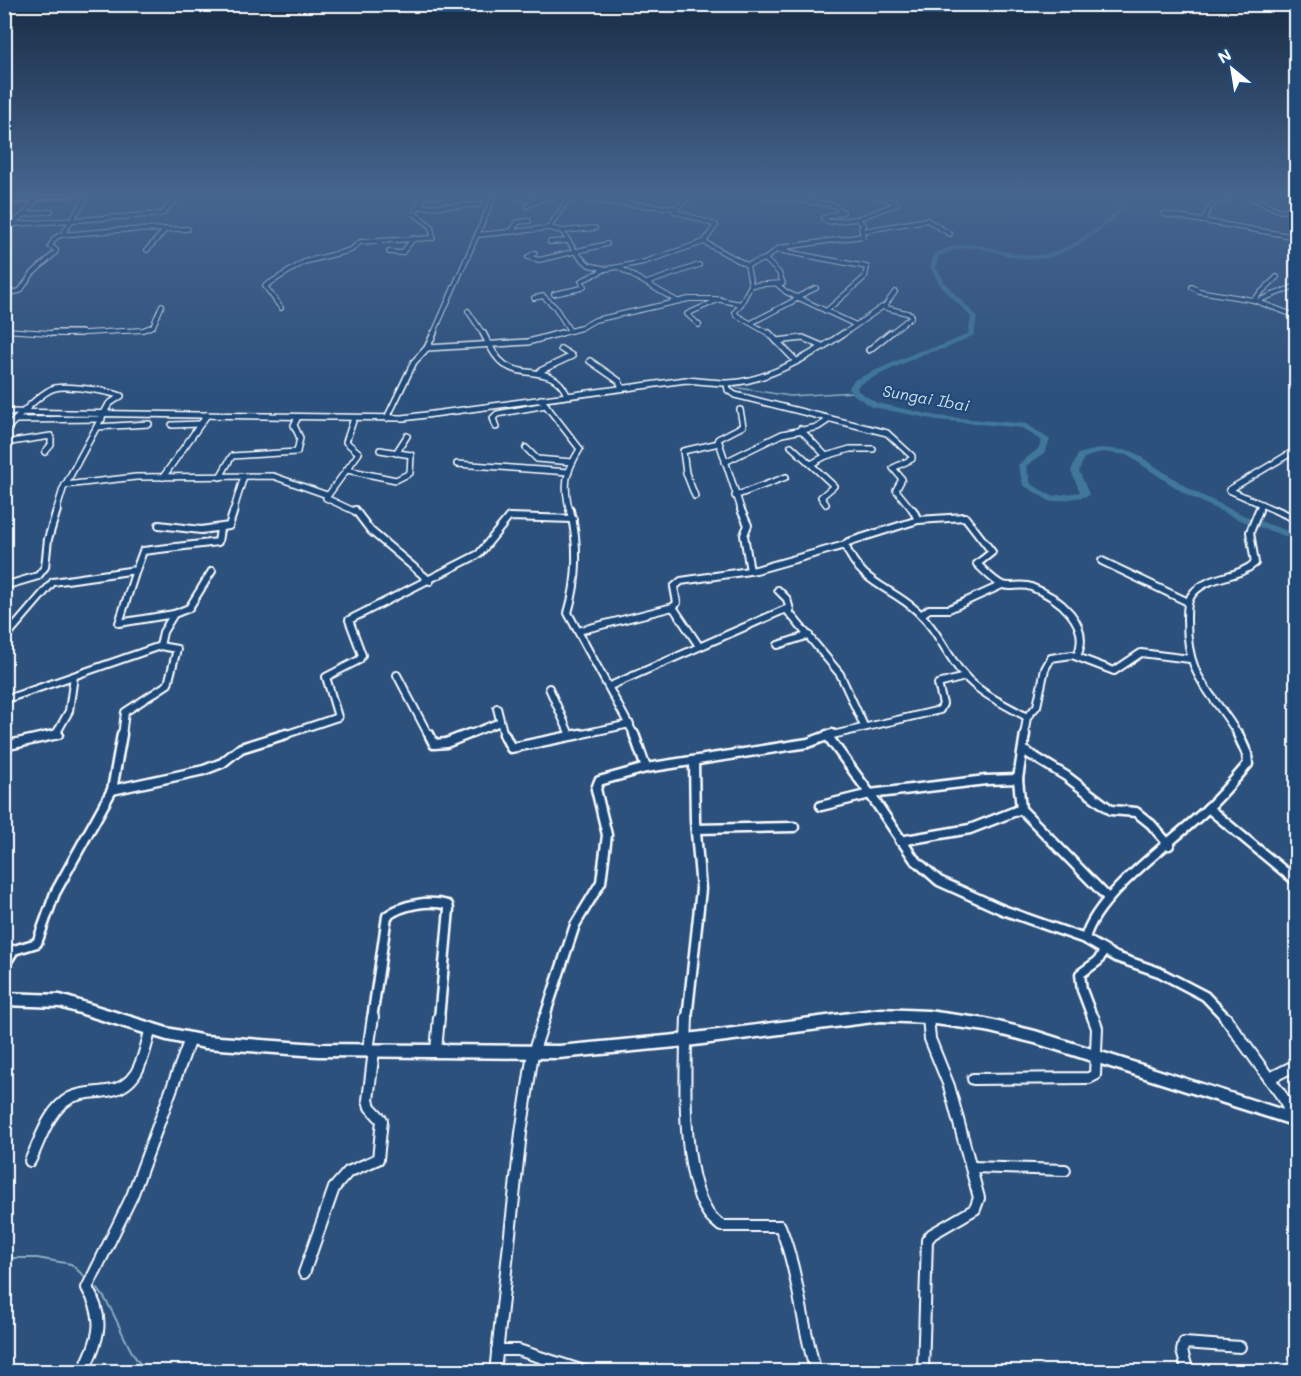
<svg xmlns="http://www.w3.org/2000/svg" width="1301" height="1376" font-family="Mali,sans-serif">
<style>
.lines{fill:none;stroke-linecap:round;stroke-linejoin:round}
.stream-far1{stroke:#8cadc3;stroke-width:1.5}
.stream{stroke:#8cadc3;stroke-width:2}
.river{fill:#40779b;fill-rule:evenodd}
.street-far4-casing{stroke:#fff;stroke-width:6}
.street-far3-casing{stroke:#fff;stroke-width:8}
.street-far2-casing{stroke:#fff;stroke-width:10}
.street-far1-casing{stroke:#fff;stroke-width:13}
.street-casing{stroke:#fff;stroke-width:14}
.secondary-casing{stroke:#fff;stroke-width:5}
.street-far4{stroke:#1f4a7a;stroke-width:4}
.street-far3{stroke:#1f4a7a;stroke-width:5}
.street-far2{stroke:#1f4a7a;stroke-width:6}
.street-far1{stroke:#1f4a7a;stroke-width:8}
.street{stroke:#1f4a7a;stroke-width:10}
.secondary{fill:#1f4a7a;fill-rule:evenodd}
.labels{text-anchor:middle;stroke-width:4.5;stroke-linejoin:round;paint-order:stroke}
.far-water-label{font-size:16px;font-style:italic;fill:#cfdde6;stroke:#1f4a7a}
</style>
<rect width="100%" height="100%" fill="#2d517d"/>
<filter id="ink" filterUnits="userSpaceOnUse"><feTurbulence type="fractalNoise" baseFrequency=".0167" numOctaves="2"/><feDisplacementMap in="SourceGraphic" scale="12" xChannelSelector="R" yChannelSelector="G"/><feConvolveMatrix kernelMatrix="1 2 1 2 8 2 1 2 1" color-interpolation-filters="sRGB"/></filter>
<g filter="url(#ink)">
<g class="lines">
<g class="stream-far1">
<path d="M4,206L19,194"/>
<path d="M719,385L790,396L854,392"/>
<path d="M547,402L646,388"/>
<path d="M4,415H16"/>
<path d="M23,415L94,416"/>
<path d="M104,417L202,418"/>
<path d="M206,418L295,419"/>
<path d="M299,419L352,420"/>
<path d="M356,420L405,421L542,402"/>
</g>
<g class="stream">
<path d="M4,1258H37L71,1264L86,1278"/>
<path d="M97,1288C119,1314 123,1348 147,1372"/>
</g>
<path class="river" d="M1115,194H1121L1125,209C1100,232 1065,261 1028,259C990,256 979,237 939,256L936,267L945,283L977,317L974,335L947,348L923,354L860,384L857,387L858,391L877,403L937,416L1027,424L1050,440L1045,452L1026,466L1031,484L1052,496L1080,492L1071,471L1078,454L1102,448L1132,451L1193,491L1243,515L1296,534V540L1237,519L1187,495L1127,455L1102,452L1084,458L1079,471L1089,494L1088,496L1051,502L1023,485L1018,465L1038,449L1042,441L1022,428L937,420L872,407L850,392L849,387L854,380L919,351L943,345L968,334L971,317L940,285L930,267L934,254C978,233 986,252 1028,255C1062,258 1096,229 1120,208Z"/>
<g class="street-far4-casing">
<g id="street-far4">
<path d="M333,194H358"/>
<path d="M424,194L423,201L417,207L478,205L485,194"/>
<path d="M563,194L607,202L675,208"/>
<path d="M691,194L674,211L716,225L704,242L747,265L751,285L741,304"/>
<path d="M759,194L833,205L843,212L823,218L827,222L857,219"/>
<path d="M1242,194L1281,211L1296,209"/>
<path d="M424,196L464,194"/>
<path d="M1189,196L1195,194"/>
<path d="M521,199L536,200"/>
<path d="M620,203L632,194"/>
<path d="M527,206L551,194"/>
<path d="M4,209L23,194"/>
<path d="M1164,214L1203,221L1212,204L1238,194"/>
<path d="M24,215L35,200"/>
<path d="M1203,221L1296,237"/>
<path d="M4,225L162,214L180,194"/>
<path d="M11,225L23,215L51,211"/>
<path d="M549,228L562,231L577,254L589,265L606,269L618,267L677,301"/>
<path d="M562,231L595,228"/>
<path d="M863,231L927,220L950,234"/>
<path d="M511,232L518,222L529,221"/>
<path d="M60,235L119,230L188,229"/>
<path d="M477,235L549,228L570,196"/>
<path d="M550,242L568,241"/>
<path d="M147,250L166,229"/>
<path d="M777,250L867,267L865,277L826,311"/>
<path d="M389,252L402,253L414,238"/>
<path d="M535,253L528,257L539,260L607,244"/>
<path d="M747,265L765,259L779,248L863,236L861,228L864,225L857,219L897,204L874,194"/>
<path d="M618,267L644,262L704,242"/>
<path d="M647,283L699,265"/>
<path d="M777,284L786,292L856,325"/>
<path d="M751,285L783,283L779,273L765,259"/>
<path d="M1192,287L1199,291L1253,300L1296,316"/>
<path d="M4,294L20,291L32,274L55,253L56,250L50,246L55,238L63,234L88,194"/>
<path d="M554,294L582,288L584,286L581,281L604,270"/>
<path d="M797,297L816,288"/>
<path d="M534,298L543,296L555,307L570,331"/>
<path d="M1253,300L1277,277"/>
<path d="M1257,301L1296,286"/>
<path d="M884,307L895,292"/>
<path d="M281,308L265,286L304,262L351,250L360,242L433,238L431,226L415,214L417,207"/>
<path d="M468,311L484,335"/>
<path d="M753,322L799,298"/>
<path d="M699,325L687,314L720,299"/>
<path d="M4,330L65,334L143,330L153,326L162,305"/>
<path d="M433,335L495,194"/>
<path d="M556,335L581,328L595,320L689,299H715L741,304L735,312L736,315L771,335"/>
<path d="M842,335L882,307L911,314V317L888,335"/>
</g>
</g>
<g class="street-far3-casing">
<g id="street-far3">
<path d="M53,333H81"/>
<path d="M483,333C489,344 494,357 505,365C526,379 554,364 567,395"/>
<path d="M769,333L795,360"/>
<path d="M777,341L803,338L824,347"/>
<path d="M427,348L528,342L561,333"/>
<path d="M869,350L890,333"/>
<path d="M590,361L619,381L622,388"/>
<path d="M540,371L572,356L561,349"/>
<path d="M727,384L728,390L735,395L887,433L912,456V459L893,468L902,479L896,490L914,512"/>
<path d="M541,399L580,449C565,473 563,485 570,512"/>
<path d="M740,410L743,426L718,439L742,512"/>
<path d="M4,412L403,418L686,380C700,381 714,383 728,383C767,382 813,354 844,333"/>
<path d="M354,418L346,442L359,453L326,498L356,512"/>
<path d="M387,418L414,362L427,348L434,333"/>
<path d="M15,420L102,419"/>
<path d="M172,425L200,424"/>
<path d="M97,427L149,424"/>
<path d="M496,427L493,418L497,414L546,405"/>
<path d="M800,429L826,456L811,464"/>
<path d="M4,432C14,421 41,391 55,388C67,385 109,391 121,396L109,404L63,489L56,512"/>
<path d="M4,443L51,436V445L45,452"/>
<path d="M791,446L834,486L821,497L826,504"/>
<path d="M526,448L537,459L572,462"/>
<path d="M396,453L407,436"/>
<path d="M826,456L850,449H873"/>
<path d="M725,462L782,434L818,427L830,419"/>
<path d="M457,464L569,472"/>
<path d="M347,470L396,480L410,473L411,455L380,450"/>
<path d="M163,477L207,415"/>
<path d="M220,477L232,456L297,452L300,438L294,425L298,417"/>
<path d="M65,485L136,477L273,476L327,495"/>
<path d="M695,496L686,473L683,451L719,443"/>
<path d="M735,496L786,477"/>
<path d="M233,512L244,476"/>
<path d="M1258,512L1261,504"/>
<path d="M1279,512L1229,490L1296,450"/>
</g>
</g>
<g class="street-far2-casing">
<g id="street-far2">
<path d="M355,510L371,531L430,581"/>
<path d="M570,510C579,543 578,580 568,613L635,736"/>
<path d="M741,510L748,525L744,535L750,571"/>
<path d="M913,510L918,520L848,542L845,545C862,585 888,585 917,611C937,629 946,654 963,674C980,694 1004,704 1027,717"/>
<path d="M1276,510L1296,519"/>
<path d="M918,520L965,517L992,552L977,564C984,570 994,582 1003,585C1011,588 1022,583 1031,587C1059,597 1092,624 1077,656"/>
<path d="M159,525L201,530L229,526L234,510"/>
<path d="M1102,561L1188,602"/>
<path d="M136,570L143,551L218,542L220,529"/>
<path d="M4,586L38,576L45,567L48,539L57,510"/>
<path d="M778,590L787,599L790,610"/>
<path d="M673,607L677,603L674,587L681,581L756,570L845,545"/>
<path d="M921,615L929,609H949L1002,585"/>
<path d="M578,631L673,607L699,646"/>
<path d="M4,639L53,582L136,570L119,623L174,614"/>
<path d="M778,645L809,635"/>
<path d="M160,646L163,632L174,614L189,608L212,571"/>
<path d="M397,675L429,736"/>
<path d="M610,686L786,609L840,674L864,726"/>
<path d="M549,688L570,735"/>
<path d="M4,700L160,646L177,649L168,684L125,712L122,736"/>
<path d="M497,708L504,736"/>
<path d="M55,736L69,711L74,676"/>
<path d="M281,736L338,717L326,677L359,660L362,655L349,620L479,554L509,517L573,519"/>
<path d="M465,736L500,722"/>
<path d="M573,736L630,724"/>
<path d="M828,736L940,710L943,704L938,684L965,677"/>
<path d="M1024,736L1027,717L1037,706L1045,669L1051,658L1072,655L1114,671L1141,653L1190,659"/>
<path d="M1239,736C1211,689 1187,681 1187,620C1187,608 1187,598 1196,590C1213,575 1238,578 1255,563L1250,532L1259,510"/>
</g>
</g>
<g class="street-far1-casing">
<g id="street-far1">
<path d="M429,734L434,744L446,743L469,734"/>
<path d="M504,734L511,748L580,734"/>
<path d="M634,734L646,768L808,743L832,734"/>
<path d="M4,746L58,734"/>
<path d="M1023,750L1066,776L1111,810L1136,812L1151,824L1169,845"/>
<path d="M1018,779L1025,734"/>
<path d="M112,790L204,770L222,763L241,748L286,734"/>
<path d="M821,806L870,794L827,735"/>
<path d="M1208,808L1296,881"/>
<path d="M696,829L794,827"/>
<path d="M900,841L970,829L1021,809"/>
<path d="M1108,898L1021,809L1018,779L986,780L870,794L914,859L939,881L1003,910L1085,939L1116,957L1159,972L1205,996L1227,1019"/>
<path d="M1085,939C1095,895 1174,841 1207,809C1222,795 1235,779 1248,764L1247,754L1238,734"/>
<path d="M4,966L14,950L37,943L55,893L112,790L122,734"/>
<path d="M372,1019L387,916C403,904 429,900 448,905L449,909L439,1019"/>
<path d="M544,1019L575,925L601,882L607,835L596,789L599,781L646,768"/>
<path d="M687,1019L701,889L695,821L694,762"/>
<path d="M1093,1019L1082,990L1080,974L1098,961L1104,951"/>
</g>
</g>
<g class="street-casing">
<g id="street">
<path d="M687,1017C685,1066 680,1173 708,1213C711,1218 717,1222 721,1226H780C799,1273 801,1323 816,1372"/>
<path d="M1225,1017L1284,1099L1292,1118"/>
<path d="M368,1050L373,1017"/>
<path d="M436,1051L439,1017"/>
<path d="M1270,1078L1296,1065"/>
<path d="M973,1079L1089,1078L1095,1075L1097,1028L1093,1017"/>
<path d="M30,1161C40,1141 48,1110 70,1098C81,1092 95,1093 107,1091C140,1087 143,1056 151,1028"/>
<path d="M972,1167L1065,1170"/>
<path d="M304,1273L334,1188L348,1172L378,1159L382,1120L370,1107L368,1100L374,1050"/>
<path d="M497,1350H518L587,1372"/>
<path d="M83,1372C98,1339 107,1321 87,1288L132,1196L190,1039"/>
<path d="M495,1372L521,1133L533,1053L545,1017"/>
<path d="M923,1372L927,1240L932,1234L975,1209L979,1198L949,1086L930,1039L928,1017"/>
<path d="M1188,1372L1182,1351L1184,1343L1240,1347"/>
</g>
</g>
<g class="secondary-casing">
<g id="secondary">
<path d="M67,194H81L4,204V202Z"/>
<path d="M4,993L60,995L167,1028L205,1036L318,1044L559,1046L687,1034L881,1009L928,1011L986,1019L1035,1031L1296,1114V1126L1035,1043L986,1031L928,1023L881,1021L687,1046L559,1058L318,1056L205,1048L167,1040L60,1007L4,1005Z"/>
</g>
</g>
<use href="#street-far4" class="street-far4"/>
<use href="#street-far3" class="street-far3"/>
<use href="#street-far2" class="street-far2"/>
<use href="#street-far1" class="street-far1"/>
<use href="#street" class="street"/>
<use href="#secondary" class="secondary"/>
</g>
</g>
<linearGradient id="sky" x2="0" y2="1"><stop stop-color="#192d45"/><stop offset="0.5" stop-color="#46658f"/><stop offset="1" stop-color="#46658f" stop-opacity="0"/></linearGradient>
<rect width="1301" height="387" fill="url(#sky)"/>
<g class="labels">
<g class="far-water-label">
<text transform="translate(926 398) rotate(10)" y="6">Sungai Ibai</text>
</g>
</g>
<rect width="1301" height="1376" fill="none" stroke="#1f4a7a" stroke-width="24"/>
<rect x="12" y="12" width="1277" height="1352" fill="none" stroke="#fff" stroke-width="2" filter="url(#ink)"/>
<g transform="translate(1232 69) rotate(330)" stroke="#1f4a7a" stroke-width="4.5" paint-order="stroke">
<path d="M0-4.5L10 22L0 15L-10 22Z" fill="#ffffff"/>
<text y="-9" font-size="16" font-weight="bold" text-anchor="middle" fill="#ffffff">N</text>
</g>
</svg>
